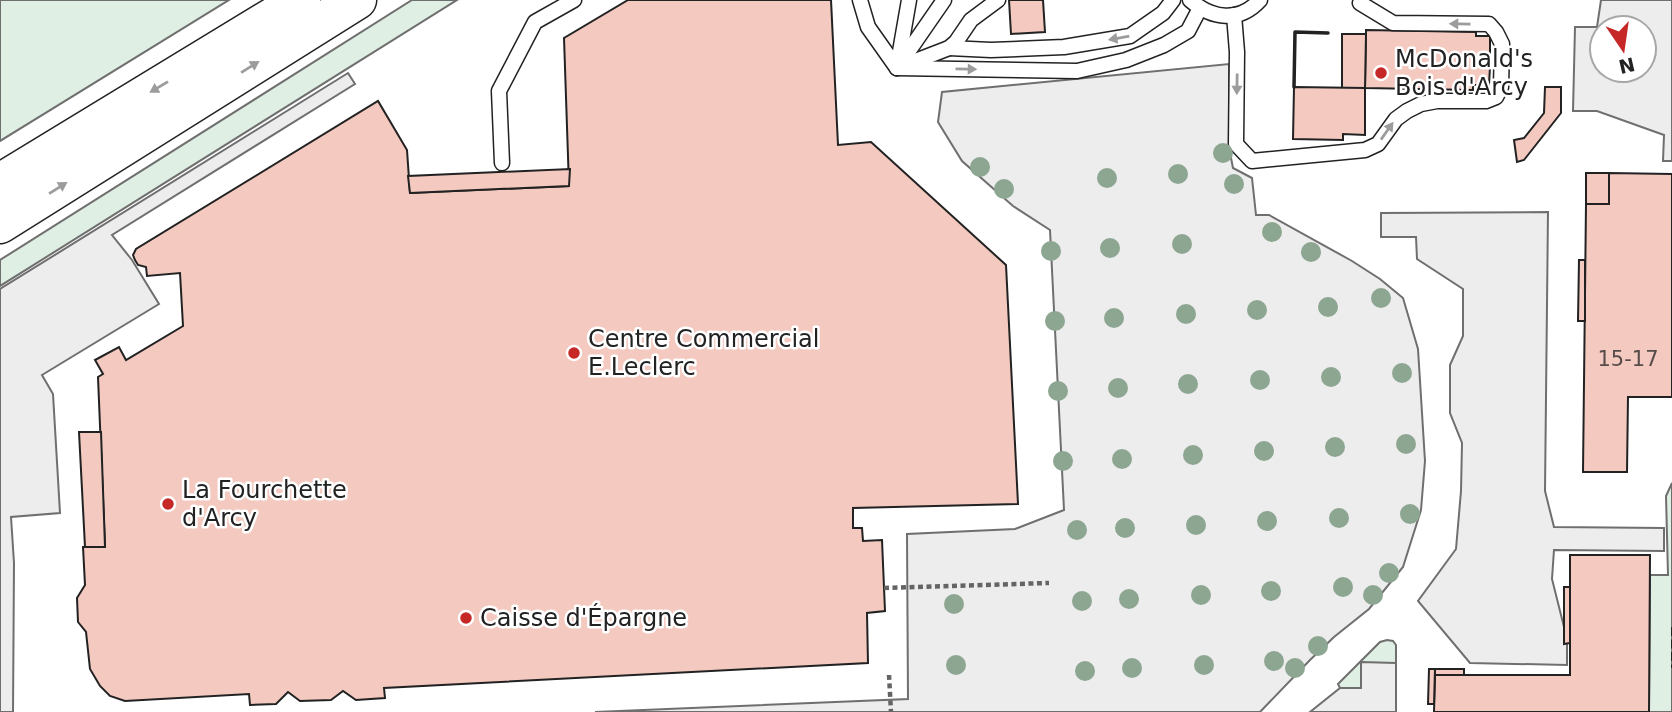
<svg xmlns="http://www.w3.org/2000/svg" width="1672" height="712" font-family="'DejaVu Sans',sans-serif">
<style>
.green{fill:#e0efe3;stroke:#6f6f6f;stroke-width:2}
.parking{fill:#ededed;stroke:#6f6f6f;stroke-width:2;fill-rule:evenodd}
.building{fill:#f3c9c0;stroke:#222;stroke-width:2}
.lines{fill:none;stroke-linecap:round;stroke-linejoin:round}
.lane-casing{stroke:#222;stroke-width:17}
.secondary-casing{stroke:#222;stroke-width:41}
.path{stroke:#646464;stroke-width:4.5;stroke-dasharray:5 3.5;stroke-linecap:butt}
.lane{stroke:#fff;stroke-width:14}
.secondary{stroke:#fff;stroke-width:38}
.fence{stroke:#222;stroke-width:2;stroke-dasharray:9 3.5;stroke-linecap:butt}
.wall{stroke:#222;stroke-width:3.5}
.tree{fill:#8da692}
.oneway{fill:#9c9c9c}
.poi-dot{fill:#c62828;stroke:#fff;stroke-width:2.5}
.labels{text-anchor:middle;stroke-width:5;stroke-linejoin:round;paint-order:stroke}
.number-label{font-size:21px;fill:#564c4a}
.poi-label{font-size:24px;fill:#222;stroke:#fff;text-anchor:start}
</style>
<rect width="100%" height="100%" fill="#fff"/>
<g class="green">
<path d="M0,0H229L0,141Z"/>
<path d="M412,0H457L0,286V260Z"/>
<path d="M1672,483V712H1649L1650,575H1668L1666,496Z"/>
<path d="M1387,640L1393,641L1396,645V663H1362L1361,688H1340L1338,684L1380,642Z"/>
</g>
<g class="parking">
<path d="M1601,0H1672V161H1663L1664,135L1597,111H1573L1575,27H1597ZM1602,28H1644V70H1602Z"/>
<path d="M1229,64V148L1233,168L1252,178L1256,215H1269L1352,261L1380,279L1403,298L1418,349L1425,461L1421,510L1403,567L1369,609L1334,637L1310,660L1260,712H595L908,699L907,534L1015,529L1064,510L1050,230L1013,206L962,161L938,122L942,92Z"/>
<path d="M348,73L355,84L112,235L132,260L159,304L42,375L53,394L60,513L11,517L14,563L13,712H0V289Z"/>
<path d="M1548,212L1545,491L1554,527L1664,528V551L1554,550L1552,579L1567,639V665L1470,663L1418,601L1456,549L1461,491L1462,443L1450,413V365L1463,336V289L1417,259L1416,237H1381V213Z"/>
<path d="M1361,662L1396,663V712H1310L1340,688H1361Z"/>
</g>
<g class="building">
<path d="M628,0H831L838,145L871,142L1006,265L1018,504L853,508V528H862L863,541L882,540L885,611L867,613L868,663L384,688L385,698L356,700L343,691L331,700L300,701L288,692L276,704L250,705L249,694L125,701L110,696L100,686L90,669L86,632L78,622L77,598L85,585L83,547H105L98,377L103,374L95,360L119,347L126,360L183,326L180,273L147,276L146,267L138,265L135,260L133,255L136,249L378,101L407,150L410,193L569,186L564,38Z"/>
<path d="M1009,0H1043L1045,32L1011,34Z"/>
<path d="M1366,30L1476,32V36H1490V62H1496V67H1490L1489,85H1473V90L1365,88Z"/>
<path d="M1342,34H1366L1365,88H1342Z"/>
<path d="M1294,87L1365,88V135L1343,134V140L1293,139Z"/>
<path d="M1545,87H1561V113L1524,160L1517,162L1514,140L1524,138L1544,113Z"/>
<path d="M570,169L569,186L410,193L408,176Z"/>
<rect x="1586" y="173" width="23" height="31"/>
<path d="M1609,173L1672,174V397H1628L1627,472H1583L1586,204H1609Z"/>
<path d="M1579,260H1585V321H1578Z"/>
<path d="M79,432H101L105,547H85Z"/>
<path d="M1570,555H1650L1649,712H1434L1435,675H1570Z"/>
<path d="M1564,587H1570V643L1564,644Z"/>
<path d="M1429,669H1435L1434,704H1428Z"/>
<rect x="1435" y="669" width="29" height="6"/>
</g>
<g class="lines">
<g class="lane-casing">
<g id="lane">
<path d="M860,0L868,27L897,68"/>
<path d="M1190,0C1212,19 1239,23 1260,0"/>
<path d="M1234,15L1237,52L1236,144L1252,161L1365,150L1378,144L1396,119L1407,111L1421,104L1437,101H1486L1496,97L1501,87L1502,44L1496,32L1489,24L1393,23L1360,3"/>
<path d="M949,48L991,50L1064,47L1130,36L1163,13L1173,0"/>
<path d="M898,63L909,0"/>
<path d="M905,65L949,48L956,42L971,20L998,0"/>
<path d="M897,68L1077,71L1126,60L1164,45L1188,31L1200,8"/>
<path d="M897,68L944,0"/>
<path d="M502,163L499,91L535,22L574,0"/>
</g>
</g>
<g class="secondary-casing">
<g id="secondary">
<path d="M0,183L301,0"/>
<path d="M0,224L357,0"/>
</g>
</g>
<g class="path">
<path d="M884,588L1049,583"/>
<path d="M889,675L891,712"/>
</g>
<use href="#lane" class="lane"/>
<use href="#secondary" class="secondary"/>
<path class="fence" d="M1672,627V668"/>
<path class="wall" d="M1294,87L1295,32L1328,33"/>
</g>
<g class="tree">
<circle cx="1223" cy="153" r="10"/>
<circle cx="980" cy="167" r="10"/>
<circle cx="1178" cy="174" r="10"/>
<circle cx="1107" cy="178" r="10"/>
<circle cx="1234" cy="184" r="10"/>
<circle cx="1004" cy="189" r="10"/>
<circle cx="1272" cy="232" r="10"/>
<circle cx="1182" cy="244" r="10"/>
<circle cx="1110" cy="248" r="10"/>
<circle cx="1051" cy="251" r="10"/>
<circle cx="1311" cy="252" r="10"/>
<circle cx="1381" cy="298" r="10"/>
<circle cx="1328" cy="307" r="10"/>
<circle cx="1257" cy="310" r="10"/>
<circle cx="1186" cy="314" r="10"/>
<circle cx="1114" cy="318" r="10"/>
<circle cx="1055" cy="321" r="10"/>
<circle cx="1402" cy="373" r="10"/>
<circle cx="1331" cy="377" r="10"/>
<circle cx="1260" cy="380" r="10"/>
<circle cx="1188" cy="384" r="10"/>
<circle cx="1118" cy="388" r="10"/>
<circle cx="1058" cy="391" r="10"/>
<circle cx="1406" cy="444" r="10"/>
<circle cx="1335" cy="447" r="10"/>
<circle cx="1264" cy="451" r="10"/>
<circle cx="1193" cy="455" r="10"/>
<circle cx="1122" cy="459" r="10"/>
<circle cx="1063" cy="461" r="10"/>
<circle cx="1410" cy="514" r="10"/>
<circle cx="1339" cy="518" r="10"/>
<circle cx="1267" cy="521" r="10"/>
<circle cx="1196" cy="525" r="10"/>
<circle cx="1125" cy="528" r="10"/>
<circle cx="1077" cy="530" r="10"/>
<circle cx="1389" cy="573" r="10"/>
<circle cx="1343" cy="587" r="10"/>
<circle cx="1271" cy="591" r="10"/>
<circle cx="1201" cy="595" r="10"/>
<circle cx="1373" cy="595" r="10"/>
<circle cx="1129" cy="599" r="10"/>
<circle cx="1082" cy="601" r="10"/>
<circle cx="954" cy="604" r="10"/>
<circle cx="1318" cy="646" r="10"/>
<circle cx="1274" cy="661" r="10"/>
<circle cx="956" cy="665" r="10"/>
<circle cx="1204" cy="665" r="10"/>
<circle cx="1132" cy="668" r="10"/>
<circle cx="1295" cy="668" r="10"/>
<circle cx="1085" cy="671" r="10"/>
</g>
<defs><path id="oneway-solid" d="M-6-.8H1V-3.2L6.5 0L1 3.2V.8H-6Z" transform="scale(1.75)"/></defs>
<g class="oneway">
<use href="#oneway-solid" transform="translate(1460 24) rotate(-179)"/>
<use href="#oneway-solid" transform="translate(1119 38) rotate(170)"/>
<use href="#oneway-solid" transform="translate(250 67) rotate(-32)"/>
<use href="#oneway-solid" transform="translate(966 69) rotate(1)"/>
<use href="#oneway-solid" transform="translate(1237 84) rotate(91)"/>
<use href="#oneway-solid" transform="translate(159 87) rotate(149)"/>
<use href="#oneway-solid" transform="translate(1387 131) rotate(-55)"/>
<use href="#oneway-solid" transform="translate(58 188) rotate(-32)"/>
</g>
<g class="poi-dot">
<circle cx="1381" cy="73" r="7"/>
<circle cx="574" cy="353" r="7"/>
<circle cx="168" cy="504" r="7"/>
<circle cx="466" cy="618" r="7"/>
</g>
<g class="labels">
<g class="number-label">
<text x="1628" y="366">15-17</text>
</g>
<g class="poi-label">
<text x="1395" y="67">McDonald's<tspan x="1395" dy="28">Bois d'Arcy</tspan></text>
<text x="588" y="347">Centre Commercial<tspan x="588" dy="28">E.Leclerc</tspan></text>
<text x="182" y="498">La Fourchette<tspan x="182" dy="28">d'Arcy</tspan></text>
<text x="480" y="626">Caisse d'Épargne</text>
</g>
</g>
<g transform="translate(1623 49) rotate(167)"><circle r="33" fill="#ffffff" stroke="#a7a7a7" stroke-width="2"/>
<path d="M0-5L12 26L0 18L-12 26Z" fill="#c62828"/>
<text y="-10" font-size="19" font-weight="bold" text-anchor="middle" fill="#222222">N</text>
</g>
</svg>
